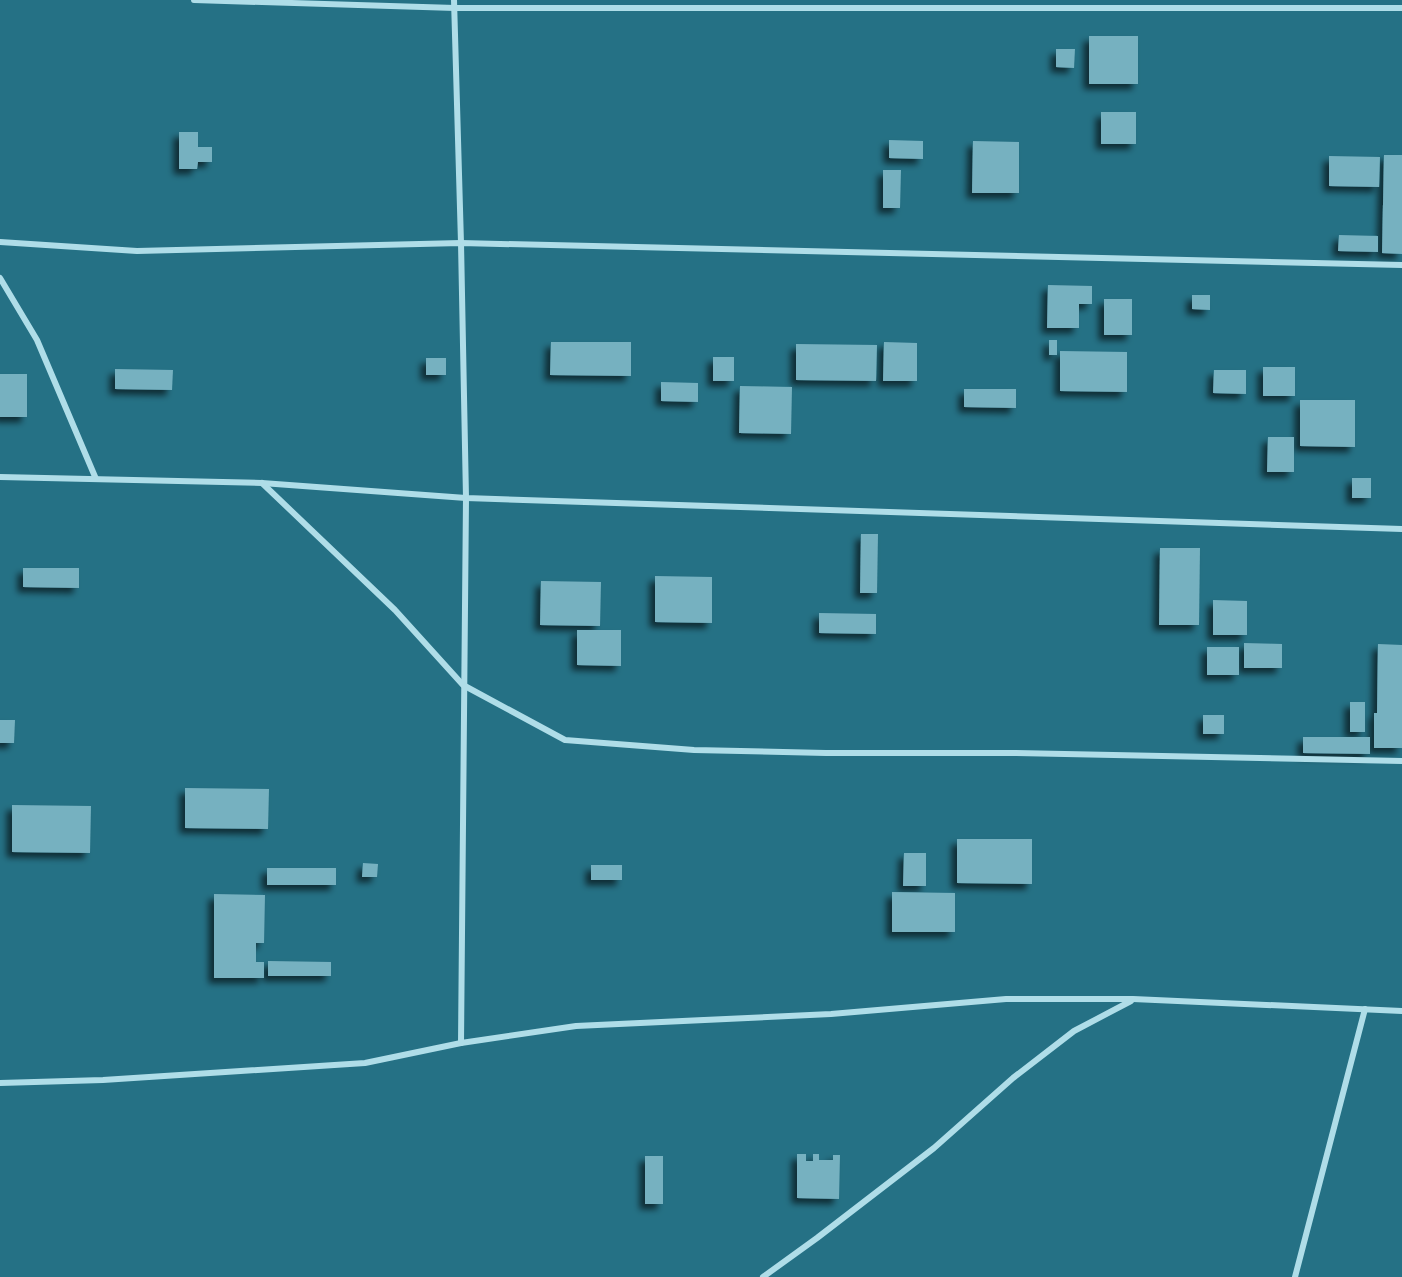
<svg xmlns="http://www.w3.org/2000/svg" width="1402" height="1277" font-family="Jost,sans-serif">
<style>
.building{fill:#76b1c0;filter:url(#shadow)}
.lines{fill:none;stroke-linecap:round;stroke-linejoin:round}
.street{stroke:#afdde8;stroke-width:6}
</style>
<defs>
<filter id="shadow"><feDropShadow dx="-5.5" dy="5.5" stdDeviation="3" flood-color="#0009"/></filter>
</defs>
<rect width="100%" height="100%" fill="#257185"/>
<g class="building">
<rect x="1089" y="36" width="49" height="48"/>
<path d="M1056,49H1075L1074,68L1056,67Z"/>
<rect x="1101" y="112" width="35" height="32"/>
<path d="M179,132H198V147H212V162H198L197,169H179Z"/>
<path d="M889,140L923,141V159L889,158Z"/>
<path d="M973,141L1019,142V193H972Z"/>
<path d="M1384,155H1402V254L1382,253Z"/>
<path d="M1329,156L1380,157L1379,187L1329,186Z"/>
<path d="M883,170H901L900,208H883Z"/>
<path d="M1339,235L1378,236V252L1338,251Z"/>
<path d="M1048,285L1092,286V304H1079V328H1047Z"/>
<path d="M1192,295H1210V310L1192,309Z"/>
<rect x="1104" y="299" width="28" height="36"/>
<rect x="1049" y="340" width="8" height="15"/>
<path d="M551,342H631V376L550,375Z"/>
<path d="M884,342L917,343V381H883Z"/>
<path d="M796,344L877,345L876,381L796,380Z"/>
<path d="M1060,351L1127,352V392L1060,391Z"/>
<rect x="713" y="357" width="21" height="24"/>
<rect x="426" y="358" width="20" height="17"/>
<rect x="1263" y="367" width="32" height="29"/>
<path d="M115,369L173,370L172,390L115,389Z"/>
<path d="M1214,370H1246V394L1213,393Z"/>
<rect x="0" y="374" width="27" height="43"/>
<path d="M661,382L698,383V402L661,401Z"/>
<path d="M740,386L792,387L791,434L739,433Z"/>
<path d="M964,389H1016V408L964,407Z"/>
<path d="M1300,400H1355V447L1300,446Z"/>
<path d="M1268,437H1294V472H1267Z"/>
<rect x="1352" y="478" width="19" height="20"/>
<path d="M861,534H878L877,593H860Z"/>
<path d="M1160,548H1200L1199,625H1159Z"/>
<path d="M23,568H79V588L23,587Z"/>
<path d="M655,576L712,577V623L655,622Z"/>
<path d="M541,581L601,582L600,626L540,625Z"/>
<path d="M1213,600L1247,601V635H1213Z"/>
<path d="M819,613L876,614V634L819,633Z"/>
<path d="M577,630H621V666L577,665Z"/>
<path d="M1244,643L1282,644V668H1244Z"/>
<path d="M1378,644L1402,645V748H1374V713H1377Z"/>
<rect x="1207" y="647" width="32" height="28"/>
<rect x="1350" y="702" width="15" height="30"/>
<rect x="1203" y="715" width="21" height="19"/>
<path d="M0,720H15L14,743H0Z"/>
<path d="M1303,737H1370V754L1303,753Z"/>
<path d="M185,788L269,789L268,829L185,828Z"/>
<path d="M12,805L91,806L90,853L12,852Z"/>
<path d="M957,839H1032V884L957,883Z"/>
<path d="M904,853H926V886H903Z"/>
<path d="M363,863L378,864L377,877H362Z"/>
<rect x="591" y="865" width="31" height="15"/>
<rect x="267" y="868" width="69" height="17"/>
<path d="M892,892L955,893V932H892Z"/>
<path d="M214,894L265,895L264,943H256V962H264V978H214Z"/>
<path d="M268,961L331,962V976H268Z"/>
<path d="M797,1154H806V1161H813V1154H819V1160H833V1155H840L839,1199L797,1198Z"/>
<rect x="645" y="1156" width="18" height="48"/>
</g>
<g class="lines">
<g class="street">
<path d="M194,0L455,8H1402"/>
<path d="M454,0L461,243L466,498L461,1043"/>
<path d="M0,242L137,251L461,243L1402,265"/>
<path d="M0,278L37,340L96,479"/>
<path d="M0,477L262,483L466,498L1402,529"/>
<path d="M262,483L395,610L463,685L565,740L694,750L826,753H1014L1402,761"/>
<path d="M0,1083L103,1080L365,1063L461,1043L576,1026L831,1014L1006,999H1133L1402,1011"/>
<path d="M763,1277L817,1238L934,1148L1013,1078L1074,1031L1131,1001"/>
<path d="M1295,1277L1365,1009"/>
</g>
</g>
</svg>
